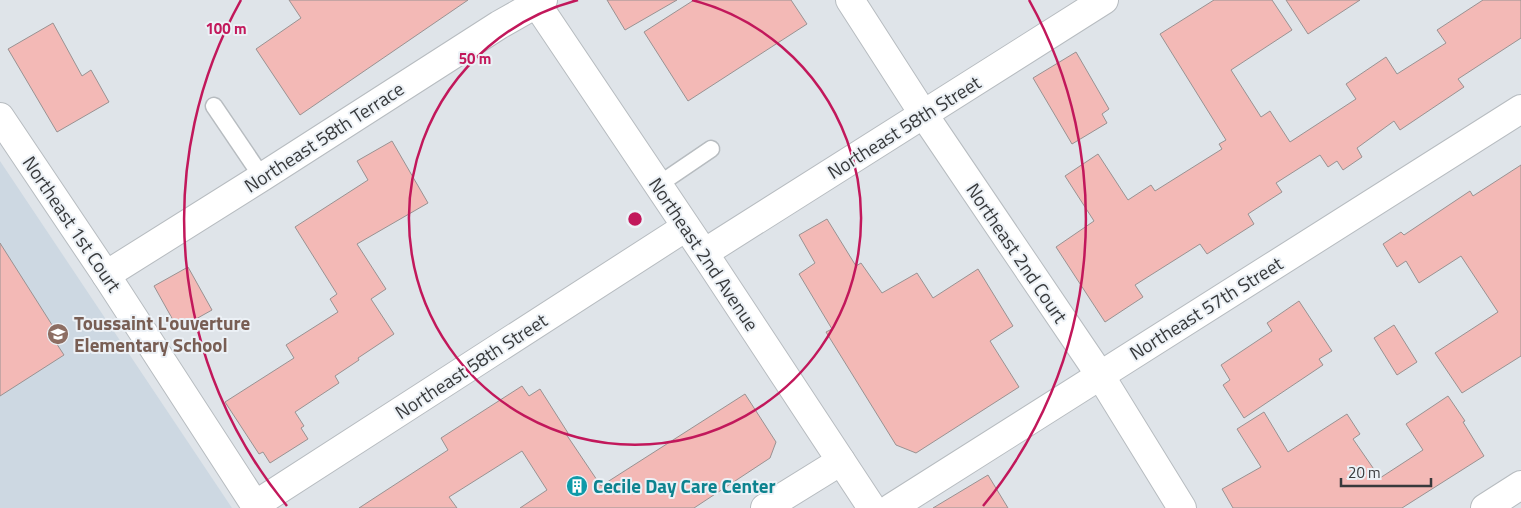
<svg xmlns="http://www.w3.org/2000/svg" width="1521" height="508" font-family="'Titillium Web',sans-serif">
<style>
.built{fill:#cdd8e2}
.building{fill:#f3b9b6;stroke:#999292}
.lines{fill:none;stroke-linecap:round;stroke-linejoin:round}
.service-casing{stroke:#b7bcc0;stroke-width:19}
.minor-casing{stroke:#b7bcc0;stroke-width:30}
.secondary-casing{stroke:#b7bcc0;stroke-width:30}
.service{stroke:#fff;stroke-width:16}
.minor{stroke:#fff;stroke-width:28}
.secondary{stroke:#fff;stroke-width:28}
.ring{fill:none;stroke:#c2185b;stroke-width:2.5}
.labels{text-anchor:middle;stroke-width:4;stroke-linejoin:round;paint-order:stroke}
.street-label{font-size:19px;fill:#383a3c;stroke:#ecf1f6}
.education-label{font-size:19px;font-weight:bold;fill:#785e54;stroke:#ecf1f6;text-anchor:start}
.culture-label{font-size:19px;font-weight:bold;fill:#0d838f;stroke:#ecf1f6;text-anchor:start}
.centre{fill:#c2185b;stroke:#ecf1f6;stroke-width:2.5}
.ring-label{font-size:15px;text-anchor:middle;font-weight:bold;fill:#c2185b;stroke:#ecf1f6;stroke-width:4;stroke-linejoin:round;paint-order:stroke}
</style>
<rect width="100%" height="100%" fill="#dfe4e9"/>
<path class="built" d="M0,161L232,508H0Z"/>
<g class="building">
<path d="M289,0H468L300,115L256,49L301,18Z"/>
<path d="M607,0H677L625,30Z"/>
<path d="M694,0H791L807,24L688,101L644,32Z"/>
<path d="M1214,0H1272L1292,30L1231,70L1261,117L1270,111L1290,142L1356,99L1346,84L1386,57L1397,74L1446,43L1437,30L1483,0H1521V38L1458,79L1464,87L1400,130L1394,121L1357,148L1362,157L1343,170L1337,161L1328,167L1320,155L1276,183L1282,192L1248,214L1254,224L1207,254L1200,244L1135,285L1143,297L1105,322L1056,247L1094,221L1065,176L1098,154L1128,200L1151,185L1155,191L1222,149L1219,144L1226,140L1160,34Z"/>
<path d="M1286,0H1360L1308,34Z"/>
<path d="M53,23L82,76L91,70L109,102L57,132L8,49Z"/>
<path d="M1076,52L1109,109L1102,114L1107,123L1072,144L1033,78Z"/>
<path d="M392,141L428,203L357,244L386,289L371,299L394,334L358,358L359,360L335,376L339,383L295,412L304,426L301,428L308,439L270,463L263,452L259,454L225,402L294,358L286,345L338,312L330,299L337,294L295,227L368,180L357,161Z"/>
<path d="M1521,165V356L1462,393L1435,353L1498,312L1461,256L1419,283L1406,261L1397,267L1383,244L1401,232L1404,235L1470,191L1473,196Z"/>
<path d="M827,219L856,266L861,263L882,293L917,273L933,298L978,269L1013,326L990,341L1019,387L916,453L896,445L826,332L832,329L799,274L815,263L799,235Z"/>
<path d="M0,243L54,328L49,332L64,355L0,396Z"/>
<path d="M188,267L212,310L178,329L154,286Z"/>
<path d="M1299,301L1332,351L1319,359L1323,365L1244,418L1223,385L1230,380L1221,365L1272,331L1267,323Z"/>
<path d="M1394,325L1417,362L1397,375L1374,338Z"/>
<path d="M522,386L529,396L540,389L568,433L566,434L601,486L745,394L776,442L770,458L694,508H520L547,490L522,451L449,497L457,508H359L448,450L441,438Z"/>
<path d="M1448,396L1465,421L1463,422L1484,456L1402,508H1233L1222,489L1261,467L1237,429L1264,412L1288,452L1347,414L1360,434L1353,439L1380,478L1423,450L1406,424Z"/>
<path d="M988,475L1008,508H933Z"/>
</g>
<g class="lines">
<g class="service-casing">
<g id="service">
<path d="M214,106L262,177"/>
<path d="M658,185L711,149"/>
</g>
</g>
<g class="minor-casing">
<g id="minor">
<path d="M850,0L924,115L1100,375L1182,508"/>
<path d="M0,117L106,275L257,508"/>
<path d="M704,253L1104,0"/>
<path d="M106,275L262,177L499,25L543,0"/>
<path d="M255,505L686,227"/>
<path d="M765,508L841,461"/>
<path d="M891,508L1521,109"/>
<path d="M1485,508L1521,485"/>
</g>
</g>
<g class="secondary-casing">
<path id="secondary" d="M534,0L704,253L872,508"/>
</g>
<use href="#service" class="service"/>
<use href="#minor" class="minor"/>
<use href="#secondary" class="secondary"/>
</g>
<g class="ring">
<path d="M692 0A226 226 0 1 1 578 0"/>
<path d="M287 506A451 451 0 0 1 241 0M1029 0A451 451 0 0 1 983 506"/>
</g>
<defs>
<g id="school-disc" transform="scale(1.125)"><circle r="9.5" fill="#8d6e63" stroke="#ecf1f6"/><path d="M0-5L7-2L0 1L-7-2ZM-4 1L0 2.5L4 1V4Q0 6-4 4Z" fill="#fff"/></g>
<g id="building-disc" transform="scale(1.125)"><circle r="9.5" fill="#0f9aa8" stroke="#ecf1f6"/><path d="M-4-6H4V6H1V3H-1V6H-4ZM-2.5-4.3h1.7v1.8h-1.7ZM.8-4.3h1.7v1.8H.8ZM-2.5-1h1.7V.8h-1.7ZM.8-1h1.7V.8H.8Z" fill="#fff"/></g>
</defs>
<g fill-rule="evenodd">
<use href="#school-disc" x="58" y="334"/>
<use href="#building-disc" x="577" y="486"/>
</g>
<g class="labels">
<g class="street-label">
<text transform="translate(904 127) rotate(-32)" y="7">Northeast 58th Street</text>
<text transform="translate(324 137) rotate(-33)" y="7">Northeast 58th Terrace</text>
<text transform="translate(72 224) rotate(56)" y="7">Northeast 1st Court</text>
<text transform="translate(1017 253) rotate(56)" y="7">Northeast 2nd Court</text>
<text transform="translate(704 254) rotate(56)" y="7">Northeast 2nd Avenue</text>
<text transform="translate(1206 308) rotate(-32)" y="7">Northeast 57th Street</text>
<text transform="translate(471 366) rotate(-33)" y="7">Northeast 58th Street</text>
</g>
<g class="education-label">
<text x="74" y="330">Toussaint L'ouverture<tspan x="74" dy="22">Elementary School</tspan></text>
</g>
<g class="culture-label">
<text x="593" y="493">Cecile Day Care Center</text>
</g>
</g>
<circle cx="635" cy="219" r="8" class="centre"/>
<g class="ring-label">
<text x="226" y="34">100 m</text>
<text x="475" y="64">50 m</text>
</g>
<path d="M1341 478v8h90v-8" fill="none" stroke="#383a3c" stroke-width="2.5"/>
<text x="1348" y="478" font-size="15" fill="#383a3c" stroke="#ecf1f6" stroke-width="4" paint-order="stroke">20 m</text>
</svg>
